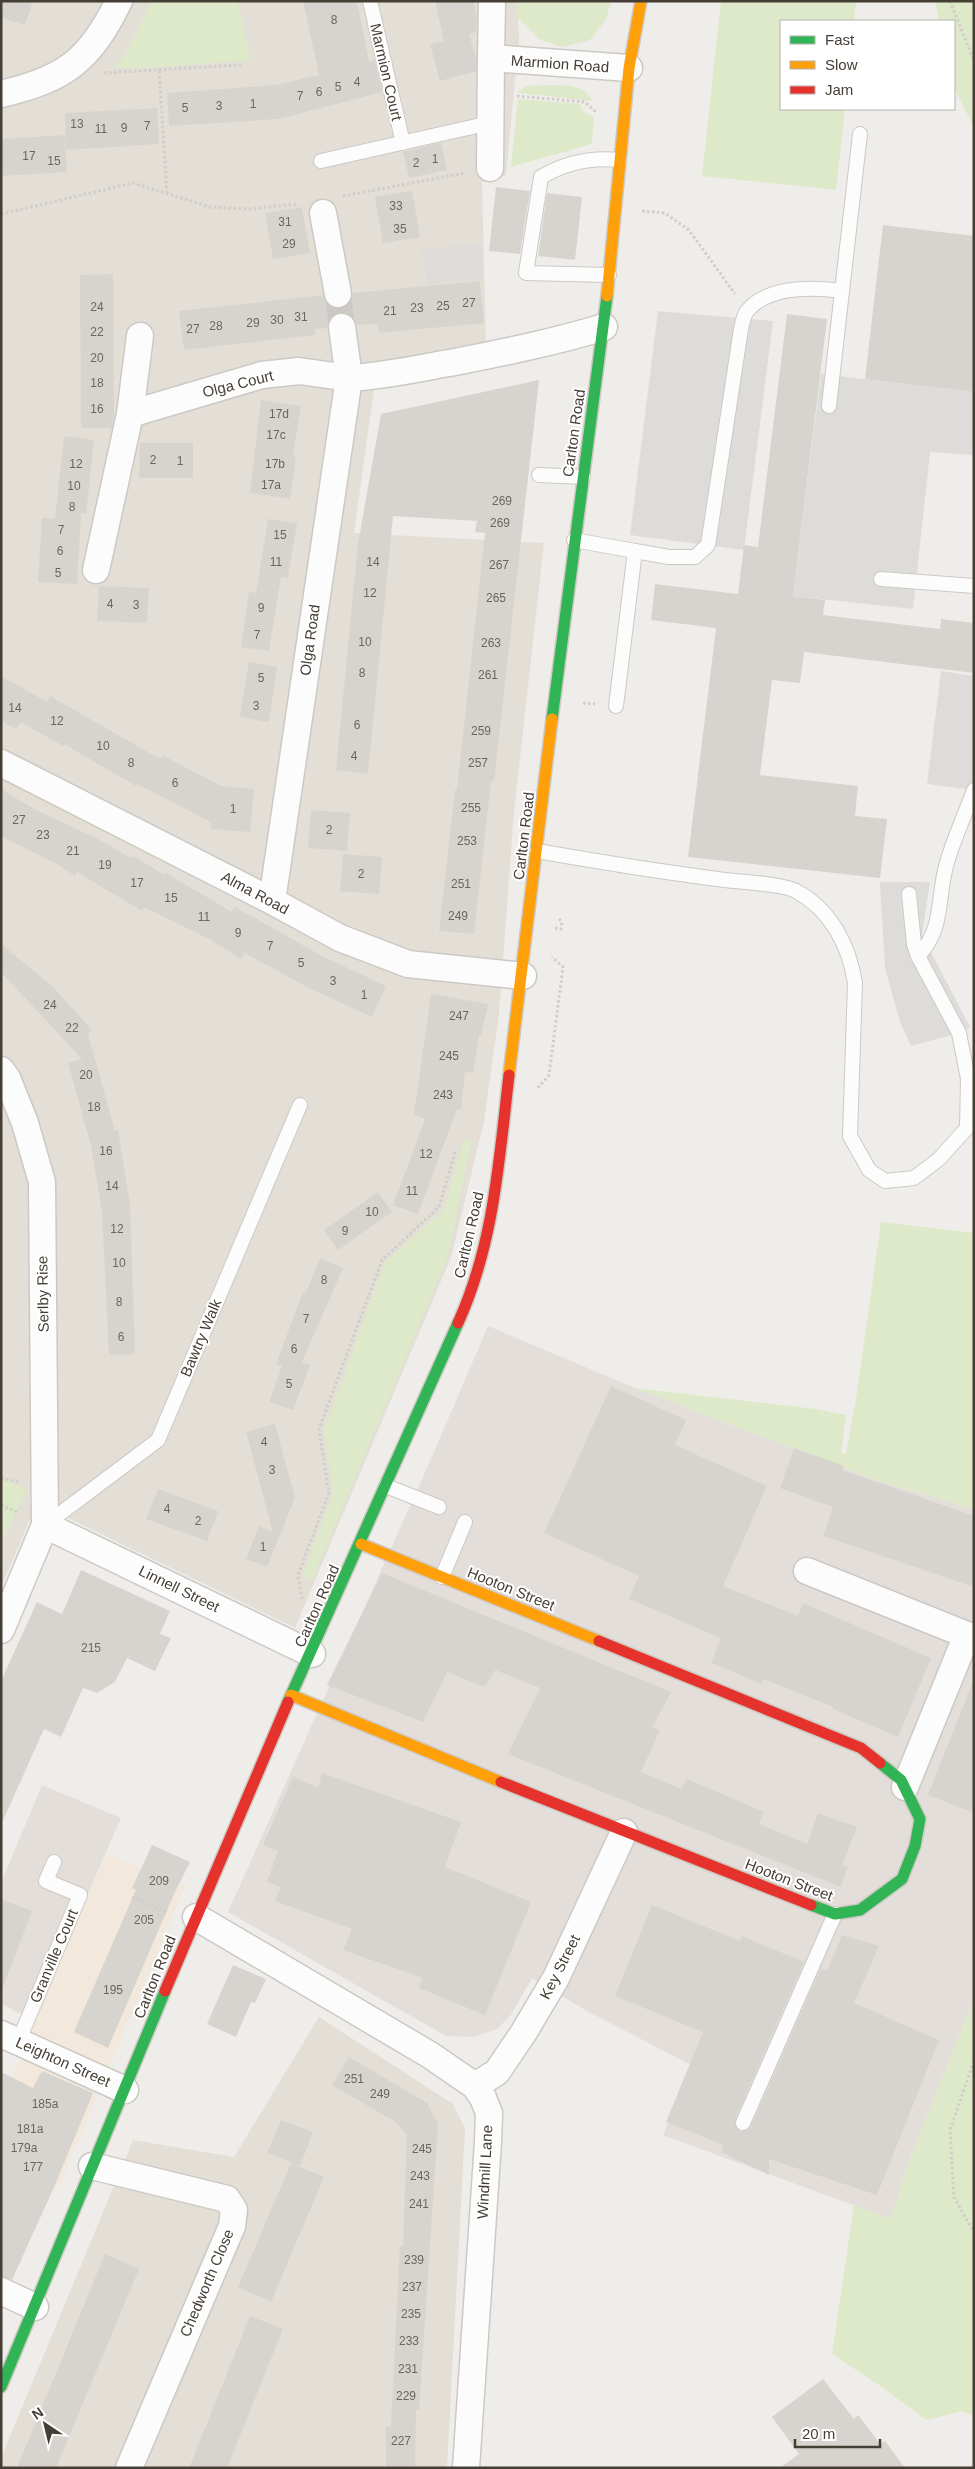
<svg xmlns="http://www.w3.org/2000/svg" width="975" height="2469" font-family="Helvetica,sans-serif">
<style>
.residential{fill:#e3ded6}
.commercial{fill:#f2e8dc}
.industrial{fill:#e3deda}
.green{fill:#dee9c9}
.parking{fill:#dedcd9}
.building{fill:#d7d4d0}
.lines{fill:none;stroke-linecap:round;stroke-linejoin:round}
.street-tunnel{stroke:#cdcac5;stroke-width:26;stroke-dasharray:26 13;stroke-linecap:butt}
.lane-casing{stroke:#ccc9c5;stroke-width:16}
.street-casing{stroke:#ccc9c5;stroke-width:29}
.fast-casing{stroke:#cec9c0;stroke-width:14}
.slow-casing{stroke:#cec9c0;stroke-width:14}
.jam-casing{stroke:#cec9c0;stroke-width:14}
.path{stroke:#d0cdca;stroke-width:3;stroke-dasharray:2.5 2.5;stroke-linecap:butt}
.lane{stroke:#fdfcfc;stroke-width:14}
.street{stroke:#fdfcfc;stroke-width:26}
.fast{stroke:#30b455;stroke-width:11}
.slow{stroke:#ff9f0a;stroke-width:11}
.jam{stroke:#e5322d;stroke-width:11}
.labels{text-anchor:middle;stroke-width:4;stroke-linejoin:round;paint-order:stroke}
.number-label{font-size:12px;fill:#6b655d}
.street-label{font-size:15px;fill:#453e35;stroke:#fff}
</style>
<rect width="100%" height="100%" fill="#efede9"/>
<g class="residential">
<path d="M1,1H517L519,38L506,175L482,182L486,345L377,368L354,533L544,543L514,812L499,1014L484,1122L451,1257L295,1628L37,1503L1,1587Z"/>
<path d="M319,2017L453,2104L465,2129L447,2468H1V2458L133,2140L234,2157Z"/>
</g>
<path class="commercial" d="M107,1853L185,1886L59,2187L1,2164V2098L17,2066L33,2020Z"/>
<g class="industrial">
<path d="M488,1326L635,1388L878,1481L974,1509V1999L911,2156L891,2219L663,2135L691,2065L587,2011L532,1978L511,2015L497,2029L474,2037L446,2036L228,1912L431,1459Z"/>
<path d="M42,1785L121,1818L33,2020L1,2004V1883Z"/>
</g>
<g class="green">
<path d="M152,1H237L251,60L146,68H113L124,57Z"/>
<path d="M517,1H611L606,19L590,40L562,47L539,39L517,17Z"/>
<path d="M721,1H856L854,21H781V109H845L836,190L702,176Z"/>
<path d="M935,1H974V127L954,88V21H939Z"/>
<path d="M546,85C567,86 580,82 593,101L517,93L527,86Z"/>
<path d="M518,99L580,104L584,112L594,117L592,144L511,167Z"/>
<path d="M464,1139L471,1142L448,1256L312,1580L302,1576L333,1494L324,1431L385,1262L444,1210Z"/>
<path d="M881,1222L974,1233V1509L878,1481L635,1388L816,1409L846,1415L841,1453L846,1454L857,1393Z"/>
<path d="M5,1479L27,1489L1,1545V1480Z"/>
<path d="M974,1999V2417L963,2411L926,2420L879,2385L832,2354L854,2205L891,2219L911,2156Z"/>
</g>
<g class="parking">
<path d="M483,244L482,279L428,284L422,249Z"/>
<path d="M658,311L773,321L744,550L630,535Z"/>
<path d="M821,374L974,392V455L930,452L913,609L793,596Z"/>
<path d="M941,671L974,676V790L927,784Z"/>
<path d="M880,882H930L922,935L970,1027L959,1033L911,1046L900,1022L885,968Z"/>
</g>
<g class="building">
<path d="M1,1H33L25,25L1,18Z"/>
<path d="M303,1H357L369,62L375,60L382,92L279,119L169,126L167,93L276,85L319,75Z"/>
<path d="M435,1H473L477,17L476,32L469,34L476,59V71L440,81L430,44L444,41Z"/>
<path d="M157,108L159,144L66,150L65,113Z"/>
<path d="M65,135L67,172L1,176V139Z"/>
<path d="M441,143L447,170L409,178L403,152Z"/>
<path d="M496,187L530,191L520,254L489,251Z"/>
<path d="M412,191L420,237L383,243L375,197Z"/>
<path d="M547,193L582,197L575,260L538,256Z"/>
<path d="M302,207L310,253L273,259L265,213Z"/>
<path d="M883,225L974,236V392L865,379Z"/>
<path d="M113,274L114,415L112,428H81L80,275Z"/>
<path d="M480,281L484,323L379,333L378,324L357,325L354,317L348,313L340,312L332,316L327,328L315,329V335L184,350L179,311L323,295L327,304L333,308L340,309L348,305L353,293Z"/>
<path d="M787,314L827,319L793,596L825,600L823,615L940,629L941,619L974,623V673L804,652L800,683L772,680L760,775L858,786L855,816L887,819L880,878L688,857L716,628L651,620L655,584L738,594L744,545L758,547Z"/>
<path d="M539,380L494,781H491L474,934L439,931L455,790H457L485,533L475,532L477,521L393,516L368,774L336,770L358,544L381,414Z"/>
<path d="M261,400L301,406L293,455L296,456L290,499L250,493Z"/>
<path d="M64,436L94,440L86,514L81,513L77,584L38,582L42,518L55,519Z"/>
<path d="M140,443H193V478H139Z"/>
<path d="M268,519L297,523L288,578L281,577L269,651L241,647L249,592L256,593Z"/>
<path d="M99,586L149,588L147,623L97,621Z"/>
<path d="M249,662L277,667L269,722L240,717Z"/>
<path d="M1,676L47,702L50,696L160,759L162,755L221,786L254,789L250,832L211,829V822L137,784L136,786L64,744L63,746L21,722L16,729L1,721Z"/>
<path d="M1,789L34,809L100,840L131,858L133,856L165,875L166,873L232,912L235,907L322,956L386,986L372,1017L311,989L245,953L241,959L211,940L144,907L142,911L77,872L75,876L55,863L1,836Z"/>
<path d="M311,810L350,813L347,851L308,848Z"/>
<path d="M343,854L382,857L379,894L340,891Z"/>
<path d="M1,944L52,986L92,1030L88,1034L115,1131L118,1130L130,1204L135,1354L109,1355L102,1212L91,1146L68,1063L82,1059L1,972Z"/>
<path d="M431,994L488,1004L481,1035H479L473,1073L465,1072L461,1110L457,1109L418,1214L393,1205L425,1119L414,1114Z"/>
<path d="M378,1192L392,1212L338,1250L324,1230Z"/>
<path d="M320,1258L343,1268L302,1362L310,1365L293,1410L269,1402L282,1366L276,1364L303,1292L306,1293Z"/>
<path d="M611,1386L686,1420L675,1445L767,1486L723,1586L798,1616L803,1603L931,1658L898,1737L833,1709V1707L764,1679L762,1684L711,1663L721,1638L629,1599L639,1576L544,1533Z"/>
<path d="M275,1424L295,1498L267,1567L246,1559L259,1526L273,1532L246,1432Z"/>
<path d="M794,1448L844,1466L842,1470L974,1516V1587L823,1536L833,1507L780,1488Z"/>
<path d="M158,1489L218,1511L207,1541L146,1519Z"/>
<path d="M81,1570L170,1611L160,1634L171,1638L155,1671L127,1658L115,1682L97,1693L83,1688L61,1737L44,1729L1,1825V1681L37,1602L62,1614Z"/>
<path d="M382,1573L671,1692L652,1728L660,1730L641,1772L681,1789L687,1779L764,1812L759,1824L807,1844L818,1813L857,1827L842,1865L848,1867L841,1887L508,1754L540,1688L495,1670L485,1687L447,1672L423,1722L327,1685Z"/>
<path d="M973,1682H974V1813L928,1795Z"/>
<path d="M322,1773L461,1822L445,1867L531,1902L485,2015L419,1988L423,1978L343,1950L352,1929L275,1901L281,1887L267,1882L278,1851L263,1845L293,1776L318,1788Z"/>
<path d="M152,1845L190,1862L174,1894L108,2048L74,2032L136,1890L132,1888Z"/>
<path d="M1,1899L32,1911L3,1987L1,1986Z"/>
<path d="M652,1905L740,1941L742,1936L804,1962L735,2119L736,2128L740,2131L748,2130L751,2127L821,1968L827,1971L842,1935L879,1946L854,2003L939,2040L877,2195L769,2159V2175L721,2152L723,2145L666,2122L703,2032L615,1996Z"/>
<path d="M233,1965L266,1979L255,2003L251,2002L236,2037L207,2024Z"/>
<path d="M349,2057L427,2103L438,2124L419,2410H416L415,2468H386V2426H391L400,2246H403L407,2134L394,2121L332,2085Z"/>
<path d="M42,2071L93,2093L55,2185L12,2280L1,2276V2072L33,2088Z"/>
<path d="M281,2120L313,2132L300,2166L267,2153Z"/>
<path d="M291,2163L324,2177L271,2302L238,2287Z"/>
<path d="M105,2254L139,2269L126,2300L56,2468H17Z"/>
<path d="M250,2316L283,2329L227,2468H189Z"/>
<path d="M823,2379L854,2419L858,2415L880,2444L885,2441L905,2468H780L799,2454L772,2417Z"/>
</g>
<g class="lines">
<path class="street-tunnel" d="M338,294L342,327"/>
<g class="lane-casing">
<g id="lane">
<path d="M370,1L403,143"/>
<path d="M321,161L490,123"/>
<path d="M609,275L526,273L541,177C565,163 591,157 619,160"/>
<path d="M842,291L860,134"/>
<path d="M539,475L583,477"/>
<path d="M574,540L635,551"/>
<path d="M881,579L974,586"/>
<path d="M616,706L635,551L669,557H695L708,545L741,329C742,324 744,315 747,311C769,285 812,287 842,291L829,406"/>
<path d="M537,851C600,862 662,872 725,880C741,882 784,884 796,891C831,910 849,945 855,983L850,1136L869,1170L885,1181L914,1178L939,1159L967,1128L968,1079L959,1033L918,956C944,929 937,900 946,866C953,840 965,815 974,790"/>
<path d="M909,894L914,944L918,956"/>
<path d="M386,1486L439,1507"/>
<path d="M45,1525L158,1440L300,1105"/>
<path d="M442,1577L465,1522"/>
<path d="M18,2042L80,1895L46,1881L54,1862"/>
<path d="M743,2123L835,1914"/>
</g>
</g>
<g class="street-casing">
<g id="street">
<path d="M492,1L491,58L629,68"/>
<path d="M1,94C66,79 90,60 119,1"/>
<path d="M490,168L491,58"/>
<path d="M323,213L338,294"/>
<path d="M130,414L262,375L299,371L349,378L342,327"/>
<path d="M96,570L130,414L140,336"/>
<path d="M1,763L272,901L340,938L408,964L523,976"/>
<path d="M272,901L349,378C385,376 419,368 455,362C505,352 555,342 604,327"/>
<path d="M1,1070L7,1078L25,1123L42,1182L45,1525L1,1630"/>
<path d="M45,1525L312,1654"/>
<path d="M807,1571L967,1635L905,1787"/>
<path d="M196,1917L430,2055L475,2086L483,2098L489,2113L488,2142L466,2468"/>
<path d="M1,2034L125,2090"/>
<path d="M475,2086L497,2072L524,2032L556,1978L624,1832"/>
<path d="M92,2166L227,2199L234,2210L232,2226L129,2468"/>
<path d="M1,2291L35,2307"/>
</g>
</g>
<g class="fast-casing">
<g id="fast">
<path d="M552,719L607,296"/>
<path d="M288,1702L458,1323"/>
<path d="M811,1905L835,1914L860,1910L902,1879L915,1846L920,1819L901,1780L880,1763"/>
<path d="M1,2387L165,1991"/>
</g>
</g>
<g class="slow-casing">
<g id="slow">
<path d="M607,296L629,68L641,1"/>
<path d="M509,1075L552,719"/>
<path d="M361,1544L599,1641"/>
<path d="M291,1695L501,1782"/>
</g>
</g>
<g class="jam-casing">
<g id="jam">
<path d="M458,1323C494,1244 499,1160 509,1075"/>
<path d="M599,1641L861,1748L880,1763"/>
<path d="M501,1782L811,1905"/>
<path d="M165,1991L288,1702"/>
</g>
</g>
<g class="path">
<path d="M950,1L974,61"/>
<path d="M159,71L167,193"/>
<path d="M104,73L241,65"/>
<path d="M517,96L585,102L597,113"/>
<path d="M343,196L465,173"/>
<path d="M642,211L665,213L689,230L735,294"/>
<path d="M1,214L133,183L210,207L250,209L298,204"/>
<path d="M583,703L595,704"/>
<path d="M555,928L561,929L562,922L558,918"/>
<path d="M538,1088L549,1075L563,967L552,957"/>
<path d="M1,1478L18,1482"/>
<path d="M1,1505L17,1512"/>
<path d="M302,1599L298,1575L329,1493L319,1429L382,1260L439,1207L455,1152"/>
<path d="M132,1897L168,1913"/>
<path d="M974,2061L950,2130L954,2197L974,2233"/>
</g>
<use href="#lane" class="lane"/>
<use href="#street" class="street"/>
<use href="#fast" class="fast"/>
<use href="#slow" class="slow"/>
<use href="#jam" class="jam"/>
</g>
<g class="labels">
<g class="number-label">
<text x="334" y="24">8</text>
<text x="357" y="86">4</text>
<text x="338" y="91">5</text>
<text x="319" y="96">6</text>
<text x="300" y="100">7</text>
<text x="253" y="108">1</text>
<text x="219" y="110">3</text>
<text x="185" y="112">5</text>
<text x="77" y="128">13</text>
<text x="147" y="130">7</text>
<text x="124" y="132">9</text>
<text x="101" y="133">11</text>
<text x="29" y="160">17</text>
<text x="435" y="163">1</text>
<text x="54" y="165">15</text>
<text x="416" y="167">2</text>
<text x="396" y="210">33</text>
<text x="285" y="226">31</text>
<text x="400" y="233">35</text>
<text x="289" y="248">29</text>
<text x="469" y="307">27</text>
<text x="443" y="310">25</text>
<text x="97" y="311">24</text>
<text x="417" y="312">23</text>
<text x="390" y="315">21</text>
<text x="301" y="321">31</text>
<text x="277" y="324">30</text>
<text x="253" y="327">29</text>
<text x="216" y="330">28</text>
<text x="193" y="333">27</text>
<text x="97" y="336">22</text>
<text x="97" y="362">20</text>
<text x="97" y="387">18</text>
<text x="97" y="413">16</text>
<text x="279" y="418">17d</text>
<text x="276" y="439">17c</text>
<text x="153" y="464">2</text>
<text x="180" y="465">1</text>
<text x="76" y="468">12</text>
<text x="275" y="468">17b</text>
<text x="271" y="489">17a</text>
<text x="74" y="490">10</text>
<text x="502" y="505">269</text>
<text x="72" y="511">8</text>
<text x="500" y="527">269</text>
<text x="61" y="534">7</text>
<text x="280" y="539">15</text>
<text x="60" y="555">6</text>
<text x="276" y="566">11</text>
<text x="373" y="566">14</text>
<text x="499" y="569">267</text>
<text x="58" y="577">5</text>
<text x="370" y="597">12</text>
<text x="496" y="602">265</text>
<text x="110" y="608">4</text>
<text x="136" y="609">3</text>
<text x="261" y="612">9</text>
<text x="257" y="639">7</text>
<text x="365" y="646">10</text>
<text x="491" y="647">263</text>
<text x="362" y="677">8</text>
<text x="488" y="679">261</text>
<text x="261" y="682">5</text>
<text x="256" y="710">3</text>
<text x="15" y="712">14</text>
<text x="57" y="725">12</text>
<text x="357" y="729">6</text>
<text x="481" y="735">259</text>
<text x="103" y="750">10</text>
<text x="354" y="760">4</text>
<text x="131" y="767">8</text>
<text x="478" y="767">257</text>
<text x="175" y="787">6</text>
<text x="471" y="812">255</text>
<text x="233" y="813">1</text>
<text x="19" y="824">27</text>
<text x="329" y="834">2</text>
<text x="43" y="839">23</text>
<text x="467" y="845">253</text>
<text x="73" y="855">21</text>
<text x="105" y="869">19</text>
<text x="361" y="878">2</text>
<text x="137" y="887">17</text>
<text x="461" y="888">251</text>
<text x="171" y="902">15</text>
<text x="458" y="920">249</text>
<text x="204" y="921">11</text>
<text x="238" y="937">9</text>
<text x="270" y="950">7</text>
<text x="301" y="967">5</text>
<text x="333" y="985">3</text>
<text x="364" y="999">1</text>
<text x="50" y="1009">24</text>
<text x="459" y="1020">247</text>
<text x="72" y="1032">22</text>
<text x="449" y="1060">245</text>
<text x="86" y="1079">20</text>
<text x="443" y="1099">243</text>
<text x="94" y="1111">18</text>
<text x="106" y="1155">16</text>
<text x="426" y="1158">12</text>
<text x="112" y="1190">14</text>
<text x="412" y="1195">11</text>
<text x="372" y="1216">10</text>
<text x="117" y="1233">12</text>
<text x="345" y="1235">9</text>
<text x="119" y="1267">10</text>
<text x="324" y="1284">8</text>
<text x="119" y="1306">8</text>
<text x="306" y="1323">7</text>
<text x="121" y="1341">6</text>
<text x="294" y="1353">6</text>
<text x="289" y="1388">5</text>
<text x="264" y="1446">4</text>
<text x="272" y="1474">3</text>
<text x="167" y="1513">4</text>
<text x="198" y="1525">2</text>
<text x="263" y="1551">1</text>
<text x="91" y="1652">215</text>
<text x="159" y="1885">209</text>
<text x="144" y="1924">205</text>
<text x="113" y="1994">195</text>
<text x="354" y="2083">251</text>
<text x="380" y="2098">249</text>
<text x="45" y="2108">185a</text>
<text x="30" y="2133">181a</text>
<text x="24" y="2152">179a</text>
<text x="422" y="2153">245</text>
<text x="33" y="2171">177</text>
<text x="420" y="2180">243</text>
<text x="419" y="2208">241</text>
<text x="414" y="2264">239</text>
<text x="412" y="2291">237</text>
<text x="411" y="2318">235</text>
<text x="409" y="2345">233</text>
<text x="408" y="2373">231</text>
<text x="406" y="2400">229</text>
<text x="401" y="2445">227</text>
</g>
<g class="street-label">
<text transform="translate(560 64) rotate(4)" y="5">Marmion Road</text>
<text transform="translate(386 72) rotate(77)" y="5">Marmion Court</text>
<text transform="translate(238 384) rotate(-14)" y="5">Olga Court</text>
<text transform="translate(574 433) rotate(-82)" y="5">Carlton Road</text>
<text transform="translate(310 640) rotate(-82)" y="5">Olga Road</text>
<text transform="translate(524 836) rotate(-83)" y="5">Carlton Road</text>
<text transform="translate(255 893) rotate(28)" y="5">Alma Road</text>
<text transform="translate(469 1235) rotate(-77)" y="5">Carlton Road</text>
<text transform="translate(43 1294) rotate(-91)" y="5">Serlby Rise</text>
<text transform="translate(201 1338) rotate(-67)" y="5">Bawtry Walk</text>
<text transform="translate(179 1589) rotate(26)" y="5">Linnell Street</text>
<text transform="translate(511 1589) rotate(22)" y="5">Hooton Street</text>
<text transform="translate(317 1606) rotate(-66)" y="5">Carlton Road</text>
<text transform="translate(789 1880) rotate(21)" y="5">Hooton Street</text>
<text transform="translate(54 1956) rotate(-67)" y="5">Granville Court</text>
<text transform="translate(560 1967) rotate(-63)" y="5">Key Street</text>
<text transform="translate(155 1977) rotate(-68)" y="5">Carlton Road</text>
<text transform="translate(63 2062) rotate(24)" y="5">Leighton Street</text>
<text transform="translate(485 2172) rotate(-87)" y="5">Windmill Lane</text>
<text transform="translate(207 2283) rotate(-67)" y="5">Chedworth Close</text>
</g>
</g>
<rect width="975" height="2469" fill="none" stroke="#453e35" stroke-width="5"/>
<rect x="780" y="20" width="175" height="90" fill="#ffffff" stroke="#b5b2ae"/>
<rect x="790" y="36" width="25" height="8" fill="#30b455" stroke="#b5b2ae"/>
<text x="825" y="45" font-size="15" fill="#453e35">Fast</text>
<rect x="790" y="61" width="25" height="8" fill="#ff9f0a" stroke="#b5b2ae"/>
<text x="825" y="70" font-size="15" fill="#453e35">Slow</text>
<rect x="790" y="86" width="25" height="8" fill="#e5322d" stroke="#b5b2ae"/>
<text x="825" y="95" font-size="15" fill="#453e35">Jam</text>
<g transform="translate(45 2424) rotate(325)" stroke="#ffffff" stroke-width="4" paint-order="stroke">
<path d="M0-4L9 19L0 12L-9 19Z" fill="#453e35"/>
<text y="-8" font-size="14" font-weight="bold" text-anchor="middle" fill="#453e35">N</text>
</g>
<path d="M795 2439v8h85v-8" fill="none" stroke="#453e35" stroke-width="2.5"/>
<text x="802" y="2439" font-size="15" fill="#453e35" stroke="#ffffff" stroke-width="4" paint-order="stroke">20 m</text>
</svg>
